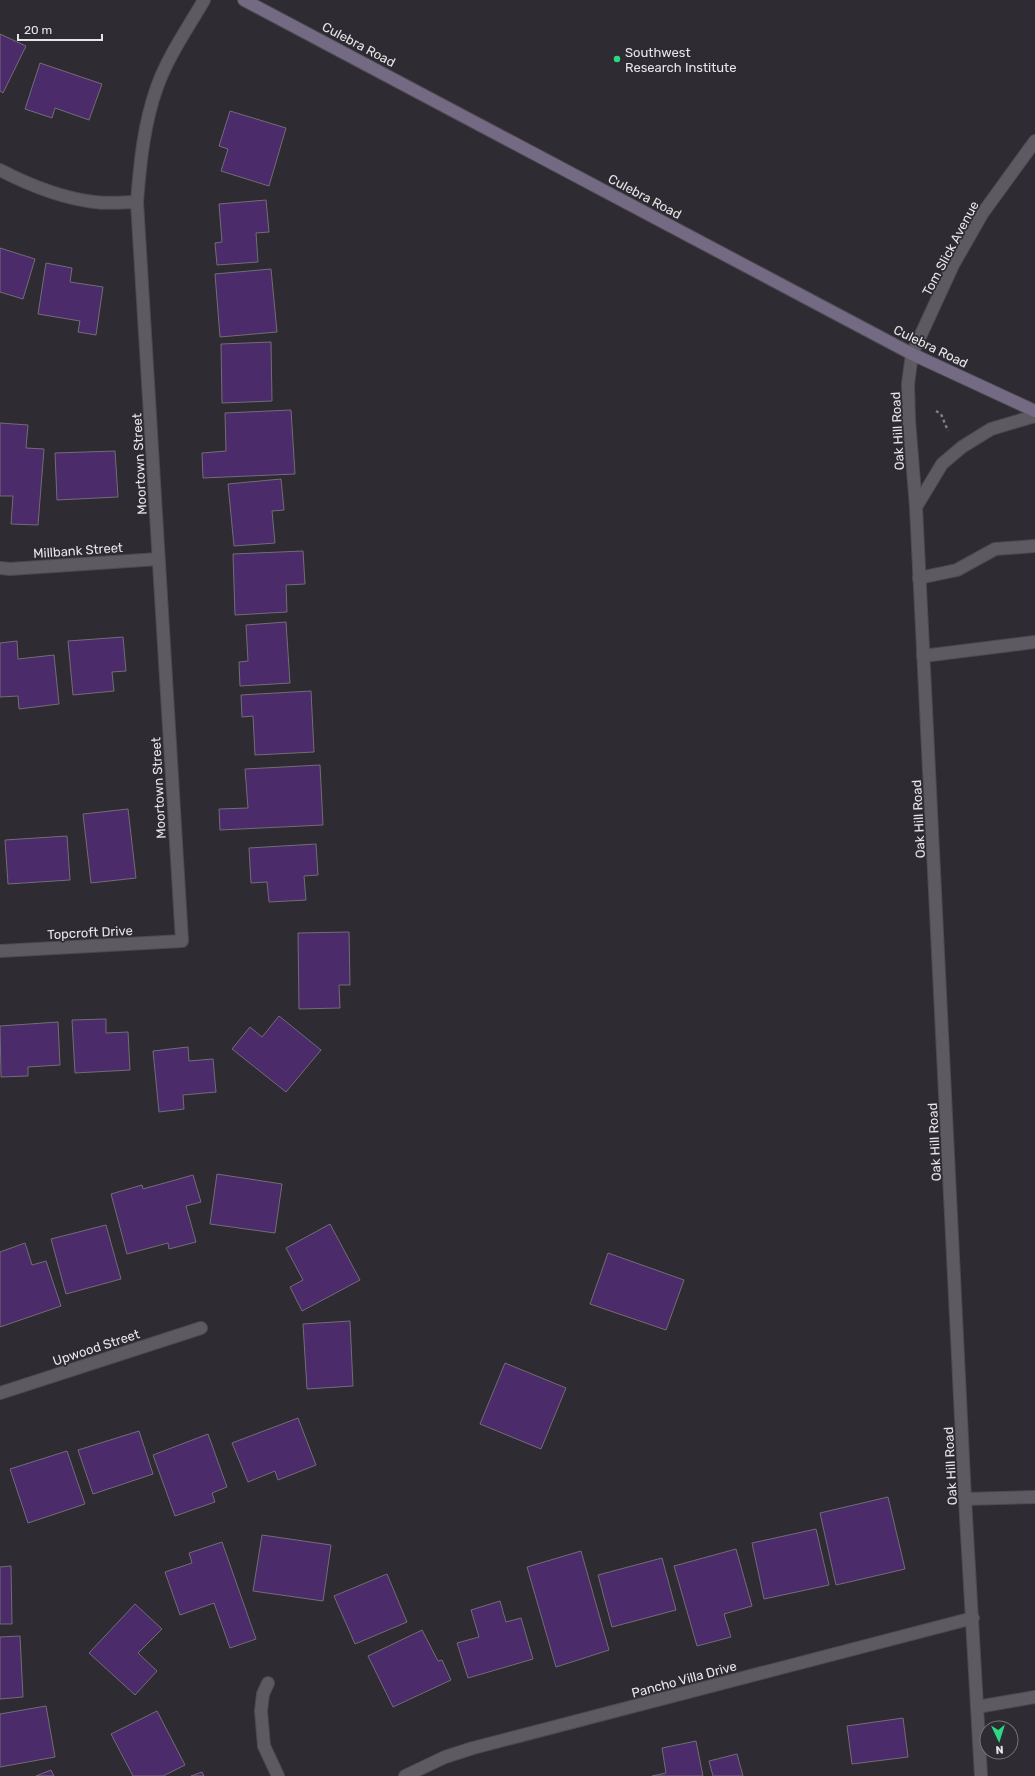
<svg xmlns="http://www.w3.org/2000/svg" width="1035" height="1776" font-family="Rubik,sans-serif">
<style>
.building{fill:#4c2b6a;stroke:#716d75}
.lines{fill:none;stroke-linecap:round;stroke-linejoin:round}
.service-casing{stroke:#4c4a50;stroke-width:14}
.minor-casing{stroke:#4c4a50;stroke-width:14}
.secondary-casing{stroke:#4c4a50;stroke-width:14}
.path{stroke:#807d83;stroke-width:2.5;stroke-dasharray:3 3;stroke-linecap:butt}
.service{stroke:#5d5a62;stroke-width:12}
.minor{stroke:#5d5a62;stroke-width:12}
.secondary{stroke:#756a83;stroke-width:12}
.poi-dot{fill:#2bd884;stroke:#2e2b32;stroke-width:1.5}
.labels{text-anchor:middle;stroke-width:3.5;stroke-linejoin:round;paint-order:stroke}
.street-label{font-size:13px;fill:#e7e5e9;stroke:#2e2b32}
.poi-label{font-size:13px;fill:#e7e5e9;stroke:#2e2b32;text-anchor:start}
</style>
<rect width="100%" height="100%" fill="#2e2b32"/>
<g class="building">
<path d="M0,34L26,46L3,93L0,91Z"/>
<path d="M40,63L102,84L89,120L55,108L52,118L25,109Z"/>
<path d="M230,111L286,128L269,186L221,171L228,149L219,146Z"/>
<path d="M266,200L269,232L256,233L258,262L217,265L215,243L222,242L219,204Z"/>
<path d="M0,248L35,259L23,299L0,292Z"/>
<path d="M46,263L72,268L70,282L103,287L96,335L78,332L80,321L38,314Z"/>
<path d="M271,269L277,332L220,337L215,274Z"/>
<path d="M271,342L272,401L222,403L221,344Z"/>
<path d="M291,410L295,474L203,478L202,453L226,451L225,413Z"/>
<path d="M0,423L28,425L26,448L44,449L38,525L11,524L13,496H0Z"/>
<path d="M115,451L118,497L57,500L55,453Z"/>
<path d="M281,479L284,510L272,511L275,543L234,546L228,484Z"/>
<path d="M303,551L305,584L286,585L287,612L235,615L233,554Z"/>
<path d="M286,622L290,683L240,686L239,662L248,661L246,625Z"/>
<path d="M123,637L126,671L112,672L114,691L73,695L68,641Z"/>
<path d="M17,641L18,659L54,655L59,704L19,709L18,696L0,697V643Z"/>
<path d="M311,691L314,752L255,755L253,716L242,717L241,695Z"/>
<path d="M320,765L323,825L220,830L219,809L248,808L245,769Z"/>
<path d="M128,809L136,878L91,883L83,814Z"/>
<path d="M67,836L70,880L8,884L5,840Z"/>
<path d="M316,844L318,875L304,876L306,900L269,902L267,882L251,883L249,848Z"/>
<path d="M349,932L350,985H339L340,1008L299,1009L298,933Z"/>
<path d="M279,1016L321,1050L286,1092L232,1049L250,1027L262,1037Z"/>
<path d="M106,1019V1033L128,1032L130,1070L75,1073L72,1020Z"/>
<path d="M58,1022L60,1065L28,1067V1076L1,1077L0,1026Z"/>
<path d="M188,1047L189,1061L213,1059L216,1092L183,1095L184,1109L159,1112L153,1051Z"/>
<path d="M217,1174L282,1184L275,1233L210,1224Z"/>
<path d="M193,1175L201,1202L186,1206L196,1242L169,1249L168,1243L127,1254L111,1194L142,1185L143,1189Z"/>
<path d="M330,1224L360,1280L302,1311L290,1287L303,1280L286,1248Z"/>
<path d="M106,1225L121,1279L66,1294L51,1239Z"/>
<path d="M25,1243L32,1265L46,1261L61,1306L0,1327V1252Z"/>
<path d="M608,1253L684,1280L666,1330L590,1304Z"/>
<path d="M350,1321L353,1386L307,1389L303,1324Z"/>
<path d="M505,1363L566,1388L541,1449L480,1424Z"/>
<path d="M298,1418L316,1465L278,1480L275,1471L248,1482L232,1443Z"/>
<path d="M139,1431L153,1474L93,1494L78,1450Z"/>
<path d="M208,1434L227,1487L212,1493L215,1502L175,1516L153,1455Z"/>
<path d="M67,1451L85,1504L28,1523L10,1469Z"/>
<path d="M888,1497L905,1569L836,1585L820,1513Z"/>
<path d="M816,1529L829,1585L764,1599L752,1543Z"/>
<path d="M262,1535L331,1545L323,1601L253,1591Z"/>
<path d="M222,1542L256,1639L230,1648L214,1603L180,1615L165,1572L192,1563L189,1553Z"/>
<path d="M736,1549L752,1606L724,1614L731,1637L697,1646L674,1566Z"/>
<path d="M581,1551L609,1650L556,1667L527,1567Z"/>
<path d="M662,1558L676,1610L612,1627L598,1575Z"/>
<path d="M11,1566L12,1624H0V1567Z"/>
<path d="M387,1574L407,1622L355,1644L334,1596Z"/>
<path d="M500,1601L506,1622L521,1618L533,1659L468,1678L457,1643L479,1637L471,1610Z"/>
<path d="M135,1604L162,1629L138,1653L157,1671L135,1695L89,1653Z"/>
<path d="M422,1630L438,1661L442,1660L451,1680L393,1707L368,1656Z"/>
<path d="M20,1636L23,1697L0,1699V1637Z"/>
<path d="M46,1706L55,1757L0,1767V1714Z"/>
<path d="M157,1711L185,1765L163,1776H133L111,1734Z"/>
<path d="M903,1718L908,1757L852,1764L847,1726Z"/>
<path d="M696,1741L703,1776H652L666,1773L662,1748Z"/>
<path d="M737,1754L743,1776H713L709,1761Z"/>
<path d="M51,1770L54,1776H36Z"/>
<path d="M202,1772L204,1776H191Z"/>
</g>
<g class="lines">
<g class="service-casing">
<g id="service">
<path d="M919,578L957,570L995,549L1035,546"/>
<path d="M923,656L1035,642"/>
<path d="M965,1499L1035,1497"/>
<path d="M977,1707L1035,1697"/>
</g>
</g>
<g class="minor-casing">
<g id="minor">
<path d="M0,170C29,185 61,198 94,202C108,204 123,202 137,202"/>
<path d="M916,507L942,464L962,447L991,429L1035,416"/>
<path d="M0,568L10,569L158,559"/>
<path d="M0,951L182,941L137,202C140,163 144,123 157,87C168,56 188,28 204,0"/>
<path d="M0,1393L201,1328"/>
<path d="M268,1683L263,1694L261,1711L264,1746L278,1776"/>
<path d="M405,1776L445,1757L473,1748L973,1618"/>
<path d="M981,1776L965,1499L916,507L909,420L908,384L912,354L953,265L982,214L1035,141"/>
</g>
</g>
<g class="secondary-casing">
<path id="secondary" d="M244,0L912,354L1035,411"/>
</g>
<path class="path" d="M936,411L941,414L948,431"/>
<use href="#service" class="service"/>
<use href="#minor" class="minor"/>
<use href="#secondary" class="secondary"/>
</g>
<circle class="poi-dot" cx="617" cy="59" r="4"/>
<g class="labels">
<g class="street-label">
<text transform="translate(359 44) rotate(28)" y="5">Culebra Road</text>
<text transform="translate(645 196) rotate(28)" y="5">Culebra Road</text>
<text transform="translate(950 248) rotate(-62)" y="5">Tom Slick Avenue</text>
<text transform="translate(931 346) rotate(26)" y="5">Culebra Road</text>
<text transform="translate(897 431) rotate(-93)" y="5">Oak Hill Road</text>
<text transform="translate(139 464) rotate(-93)" y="5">Moortown Street</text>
<text transform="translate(78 550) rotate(-4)" y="5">Millbank Street</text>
<text transform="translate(158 788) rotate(-93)" y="5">Moortown Street</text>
<text transform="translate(918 819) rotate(-93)" y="5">Oak Hill Road</text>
<text transform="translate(90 932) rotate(-3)" y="5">Topcroft Drive</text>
<text transform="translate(934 1142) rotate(-93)" y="5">Oak Hill Road</text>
<text transform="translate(96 1347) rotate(-18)" y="5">Upwood Street</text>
<text transform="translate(950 1466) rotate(-93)" y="5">Oak Hill Road</text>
<text transform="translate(684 1679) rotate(-15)" y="5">Pancho Villa Drive</text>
</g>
<g class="poi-label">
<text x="625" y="57">Southwest<tspan x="625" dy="15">Research Institute</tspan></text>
</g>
</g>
<g transform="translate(999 1740) rotate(176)"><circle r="19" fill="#2e2b32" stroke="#78757b"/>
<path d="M0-3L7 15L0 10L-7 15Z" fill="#2bd884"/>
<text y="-6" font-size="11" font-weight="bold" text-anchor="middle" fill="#e7e5e9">N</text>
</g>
<path d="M18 34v6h84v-6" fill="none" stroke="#e7e5e9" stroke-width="2"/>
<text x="24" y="34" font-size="12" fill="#e7e5e9" stroke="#2e2b32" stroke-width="3" paint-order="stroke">20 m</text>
</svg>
